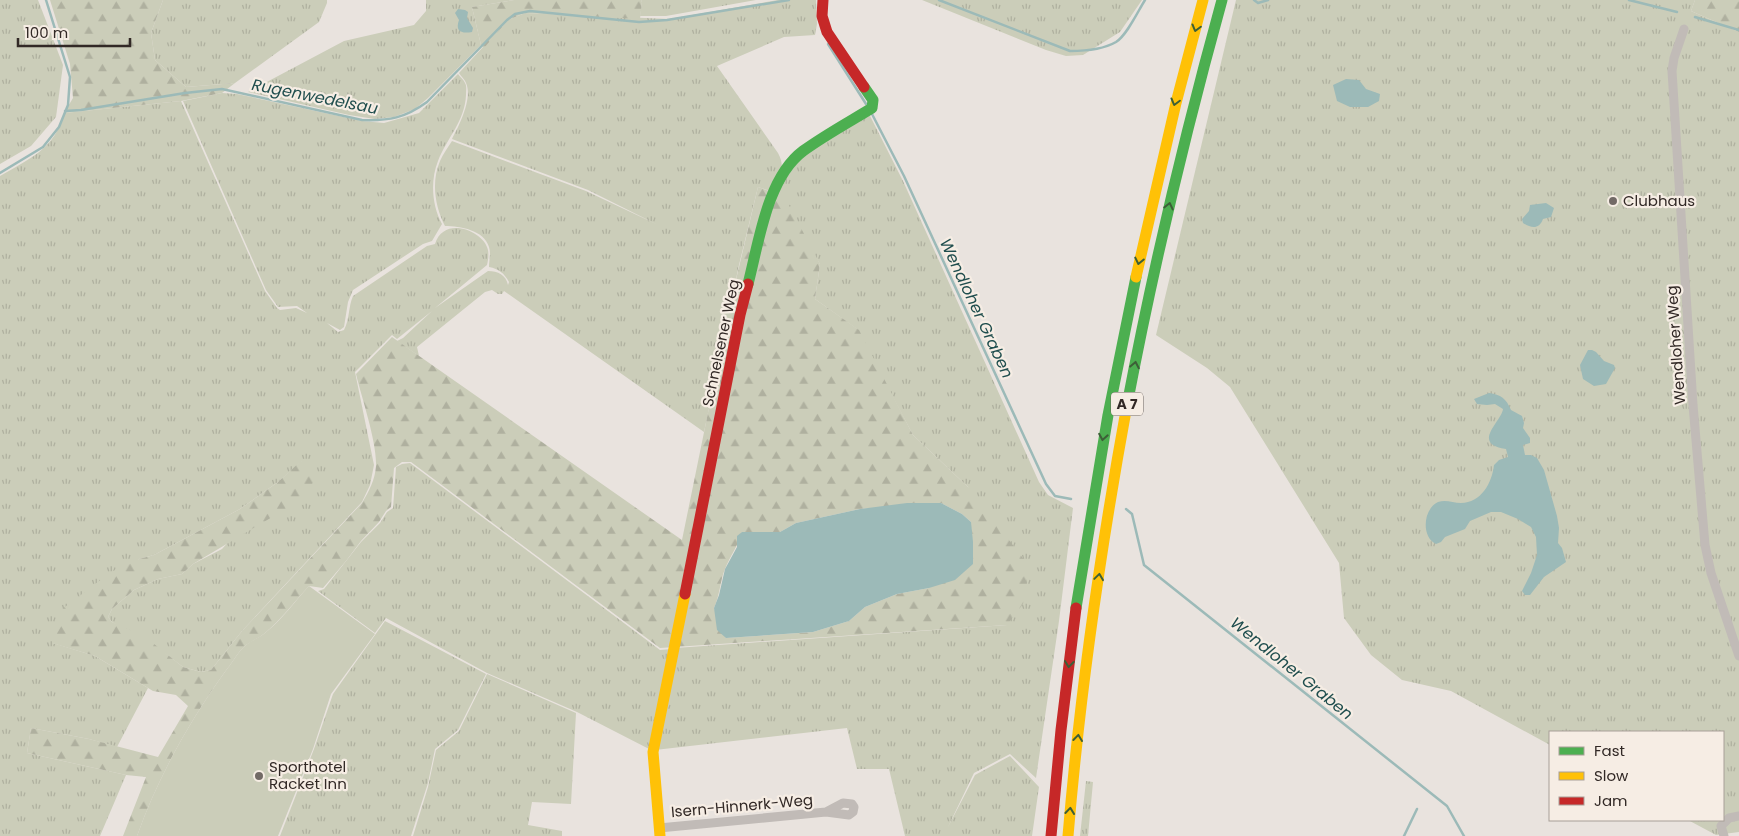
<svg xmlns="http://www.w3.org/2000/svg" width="1739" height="836" font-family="Poppins,sans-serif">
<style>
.grass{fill:url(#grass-tufts)}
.forest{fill:url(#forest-firs);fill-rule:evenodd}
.pitch{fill:#cbcdb9}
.water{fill:#9cbab8}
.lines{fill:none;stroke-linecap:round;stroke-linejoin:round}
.stream{stroke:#9cbab8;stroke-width:2.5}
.street{stroke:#c1bbb7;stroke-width:9}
.fast{stroke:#4caf50;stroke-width:11}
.slow{stroke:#ffc107;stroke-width:11}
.jam{stroke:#c62828;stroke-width:11}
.oneway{stroke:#3c5f37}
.poi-dot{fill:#726a66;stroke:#f6ede4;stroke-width:2}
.labels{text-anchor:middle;stroke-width:4.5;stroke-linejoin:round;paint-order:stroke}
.shield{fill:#f6ede4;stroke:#6d645f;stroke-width:1}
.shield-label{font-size:14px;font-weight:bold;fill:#322926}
.poi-label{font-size:15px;fill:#322926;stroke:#f6ede4;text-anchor:start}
.street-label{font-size:15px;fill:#322926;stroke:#f6ede4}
.water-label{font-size:16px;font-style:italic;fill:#204e4e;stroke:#f6ede4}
</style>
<defs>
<pattern id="grass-tufts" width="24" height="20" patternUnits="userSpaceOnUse" patternTransform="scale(1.25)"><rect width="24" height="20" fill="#cbcdb9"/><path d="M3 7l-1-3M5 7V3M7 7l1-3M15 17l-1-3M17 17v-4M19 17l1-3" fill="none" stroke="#afb09f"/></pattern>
<pattern id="forest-firs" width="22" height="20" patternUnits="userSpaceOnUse" patternTransform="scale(1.25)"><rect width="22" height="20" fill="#cbcdb9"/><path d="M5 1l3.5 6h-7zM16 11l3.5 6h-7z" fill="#afb09f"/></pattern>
</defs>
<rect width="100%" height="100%" fill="#e9e3de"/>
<g class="grass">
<path d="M0,0H38L63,65L56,117L31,146L0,164Z"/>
<path d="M163,0H327V3L319,22L235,83L186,87L155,60L151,33Z"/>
<path d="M426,0H514L472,7L481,45L428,98L415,109L394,117L375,119L349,115L248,92L344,41L414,25L426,11Z"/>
<path d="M641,0H756L666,16H640L642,2Z"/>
<path d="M778,0H816L817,24L815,35L784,37L717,66L778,153C787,169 778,177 770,191L758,187L739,265L704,432L504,291L502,294H498L492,290L485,292L417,347L419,356L397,341L403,338L432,311L397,339L392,335L355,372L374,465L370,485L362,502L242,631L211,670L201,672L183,667L166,654L112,622L108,617L112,609L134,590L158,579L182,574L193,564L222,549L302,461L278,482L240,509L154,555L139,559L53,643L95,656L148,688L117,747L89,739L31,728L27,753L126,775L100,836H0V176C29,159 55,149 64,113L181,101L265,291L277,308L280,310L296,308L307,313L297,306L278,307L266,290L183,101L222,93L237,94L362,121L384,123L419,113L458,74C460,77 464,80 465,83C467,86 466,91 466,95C465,121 447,138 438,161C430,181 432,206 442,224L432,241L423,244L353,290L348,302L344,327L340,330L327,323L338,332L344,330C350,319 348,307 353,296L427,246L435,244C444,215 484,231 488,250C489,254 488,261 487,265L435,308L488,271C498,271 506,275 508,285L509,282C504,273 499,269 489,267C489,261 491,253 489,247C484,230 460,226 445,226C435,207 431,182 440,161C443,154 448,147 452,141L586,191L656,224L588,190L452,139C459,126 473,98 466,83C465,80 461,76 459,73L508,20L525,13L669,19Z"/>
<path d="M922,0H1142L1120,32L1083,55L1066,56L1046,50Z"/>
<path d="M1236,0H1695L1691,11L1739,32V832L1716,835L1688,820H1723V732H1550V745L1451,691L1402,680L1371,655L1344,618L1339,563L1230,387L1207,368L1156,335Z"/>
<path d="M868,112L903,181L1039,482L1048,495L1073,508L1059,621L1036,778L1010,754L974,773L948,827L975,775L1010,756L1039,787L1032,836H905L889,769H857L847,728L655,750L675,648L1007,625L968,487L913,435L857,329L815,299L820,264L775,193L804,154Z"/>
<path d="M410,463L660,650L672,649L651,750L577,712L487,673L386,618L375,633L318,591L324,589L361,542L380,523L387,512L393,508L396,467L402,464Z"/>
<path d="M385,621L486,674L458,730L435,749L428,783L411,836H280L314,749L333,694Z"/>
<path d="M487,674L576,713L571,804L532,802L528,825L562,831V836H413L428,787L436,750L459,731Z"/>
<path d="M1086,781L1093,782L1088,836H1080Z"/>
</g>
<g class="forest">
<path d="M50,0H163L151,33L155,60L186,87L235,83L222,93L181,101L64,113L73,98L70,64Z"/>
<path d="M514,0H641L642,2L640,19L525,13L508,20L484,48L481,45L472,7Z"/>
<path d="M1695,0H1739V32L1691,11Z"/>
<path d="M758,187L784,196L820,264L815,299L859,330L913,435L968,487L1029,566L1023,604L1007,625L660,648L411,462H402L394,468L391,507L386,511L379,522L361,541L346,561L323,588L309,586C295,601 281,620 265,633C259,638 252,641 246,645C239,650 233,662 227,669C190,720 158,777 137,836H123L146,777L126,775L27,753L31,728L89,739L158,757L188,706L176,695L153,691L95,656L52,643L61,610L111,572L139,559L154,555L240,509L278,482L301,461L319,476L305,492L284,510L193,564L182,574L158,579L134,590L112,609L108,617L112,622L144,636L183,667L201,672L211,670L242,631L362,503C369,491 375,480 376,466C377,442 362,399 356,374L392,337L682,540L730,305ZM941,503L962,514L971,522L929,588L897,594L865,607L849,621L813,632L726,638L714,608C720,595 720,581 725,569C730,556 738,546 742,532H780L796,523L860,509Z"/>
</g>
<path class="pitch" d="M309,586L375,634L331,694L313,749L278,836H137C158,777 190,720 227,669C233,662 239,650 246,645C252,640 259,638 265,633C282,620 295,601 309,586Z"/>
<g class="water">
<path d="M458,9L465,10L468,12L467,18L473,28L472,32C461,34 455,31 459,20L455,13Z"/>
<path d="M1346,79L1359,80L1366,89L1380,94L1379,101L1368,107H1350L1337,101L1333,85Z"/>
<path d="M1546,203L1554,208L1551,217L1543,219C1539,230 1531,228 1523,223L1522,219L1529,211L1530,205Z"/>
<path d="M1588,350H1592L1596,352L1604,361L1614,365L1615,368L1606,384L1594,386L1583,379L1580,365Z"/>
<path d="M1489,393C1501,395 1506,398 1511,410L1522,416L1524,423L1523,428L1530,438V443L1523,445L1525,455H1531L1537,458L1544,470L1557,516L1559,528L1558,543L1562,548L1566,562L1544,577L1530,595H1525L1522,591L1531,573L1537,555L1536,537L1531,527L1518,519L1501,512H1491L1470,521L1465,529L1445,537L1441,542L1436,544C1421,537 1423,509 1438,502C1446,499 1453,503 1461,503C1481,503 1492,483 1494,465L1499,460L1508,457L1506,449C1470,444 1502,421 1503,409L1495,404L1487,405L1477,404L1474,399Z"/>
<path d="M907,503H941L962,514L971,522L973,542V564L955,580L929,588L897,594L865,607L849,621L813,632L726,638L717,630L714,608L719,595L725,569L737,547V536L742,532H780L796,523L860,509Z"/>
</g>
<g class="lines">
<g class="stream">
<path d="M939,0L1070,51C1084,51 1104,49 1116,42C1127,35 1138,11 1145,0"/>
<path d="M1254,0L1258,3L1268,0"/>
<path d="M1629,0L1677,12"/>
<path d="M1695,17L1739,30"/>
<path d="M828,44L866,104"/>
<path d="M65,111L81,110L185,93L222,89L362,120C389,121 405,118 427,102L507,20L515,14L530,11L639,22L667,20L789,0"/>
<path d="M872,114L904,176L1046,484L1055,496L1071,499"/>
<path d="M0,173L43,147L59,127L68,105L70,77L46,0"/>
<path d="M1126,509L1132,514L1144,565L1447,806L1464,836"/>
<path d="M1404,836L1417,809"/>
</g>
<g class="street">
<path d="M1684,29L1674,58L1672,71L1693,405L1705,545L1711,573L1739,656"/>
<path d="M659,828L826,812L849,815L853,812L854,807L852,804L843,803L826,812"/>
<path d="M1724,836L1721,826L1729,818L1739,816"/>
</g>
<g class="fast">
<path d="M748,284C759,242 767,178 803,151C825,135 849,122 872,108L873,100L864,87"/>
<path d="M1127,405C1153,268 1185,134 1222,0"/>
<path d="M1076,608L1108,415L1136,277"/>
</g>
<g class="slow">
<path d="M1136,277L1176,103L1203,0"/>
<path d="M660,836L653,752L685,594"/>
<path d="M1068,836C1080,691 1101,547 1127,405"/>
</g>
<g class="jam">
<path d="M823,0L822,16L827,32L864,87"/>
<path d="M685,594L740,315L748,284"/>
<path d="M1051,836L1061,730L1076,608"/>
</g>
</g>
<defs><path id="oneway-chevron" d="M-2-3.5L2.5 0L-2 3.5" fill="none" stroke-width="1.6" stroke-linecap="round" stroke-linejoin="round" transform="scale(1.25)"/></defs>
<g class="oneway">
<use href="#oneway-chevron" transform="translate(1196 28) rotate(105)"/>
<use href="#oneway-chevron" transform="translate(1175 102) rotate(105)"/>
<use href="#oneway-chevron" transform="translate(1169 206) rotate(-77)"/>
<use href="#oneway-chevron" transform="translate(1139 261) rotate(102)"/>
<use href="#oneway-chevron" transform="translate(1135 365) rotate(-79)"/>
<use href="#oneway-chevron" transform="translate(1103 437) rotate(100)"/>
<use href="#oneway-chevron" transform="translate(1099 577) rotate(-82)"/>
<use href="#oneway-chevron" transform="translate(1069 664) rotate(97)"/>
<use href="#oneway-chevron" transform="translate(1078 738) rotate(-83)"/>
<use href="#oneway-chevron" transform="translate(1070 811) rotate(-84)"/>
</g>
<g class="poi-dot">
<circle cx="1613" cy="201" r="5"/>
<circle cx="259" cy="776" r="5"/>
</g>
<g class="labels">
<rect class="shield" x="1111" y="392.5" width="32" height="23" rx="4"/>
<g class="shield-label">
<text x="1127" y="409">A 7</text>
</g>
<g class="poi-label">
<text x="1623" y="206">Clubhaus</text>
<text x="269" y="772">Sporthotel<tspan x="269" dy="17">Racket Inn</tspan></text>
</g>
<g class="street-label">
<text transform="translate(721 343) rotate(-78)" y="5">Schnelsener Weg</text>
<text transform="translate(1676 345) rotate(-94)" y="5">Wendloher Weg</text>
<text transform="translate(742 806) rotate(-5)" y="5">Isern-Hinnerk-Weg</text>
</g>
<g class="water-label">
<text transform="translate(315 96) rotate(11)" y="6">Rugenwedelsau</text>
<text transform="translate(977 308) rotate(65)" y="6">Wendloher Graben</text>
<text transform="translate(1292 668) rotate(39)" y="6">Wendloher Graben</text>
</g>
</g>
<rect x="1549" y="731" width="175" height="90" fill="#f6ede4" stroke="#a89f98"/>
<rect x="1559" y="747" width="25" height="8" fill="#4caf50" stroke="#a89f98"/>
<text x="1594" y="756" font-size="15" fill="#322926">Fast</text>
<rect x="1559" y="772" width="25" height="8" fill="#ffc107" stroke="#a89f98"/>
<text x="1594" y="781" font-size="15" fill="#322926">Slow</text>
<rect x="1559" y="797" width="25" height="8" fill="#c62828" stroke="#a89f98"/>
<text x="1594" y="806" font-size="15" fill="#322926">Jam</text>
<path d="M18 38v8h112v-8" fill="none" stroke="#322926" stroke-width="2.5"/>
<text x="25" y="38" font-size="15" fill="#322926" stroke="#f6ede4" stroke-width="4" paint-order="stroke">100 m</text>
</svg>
